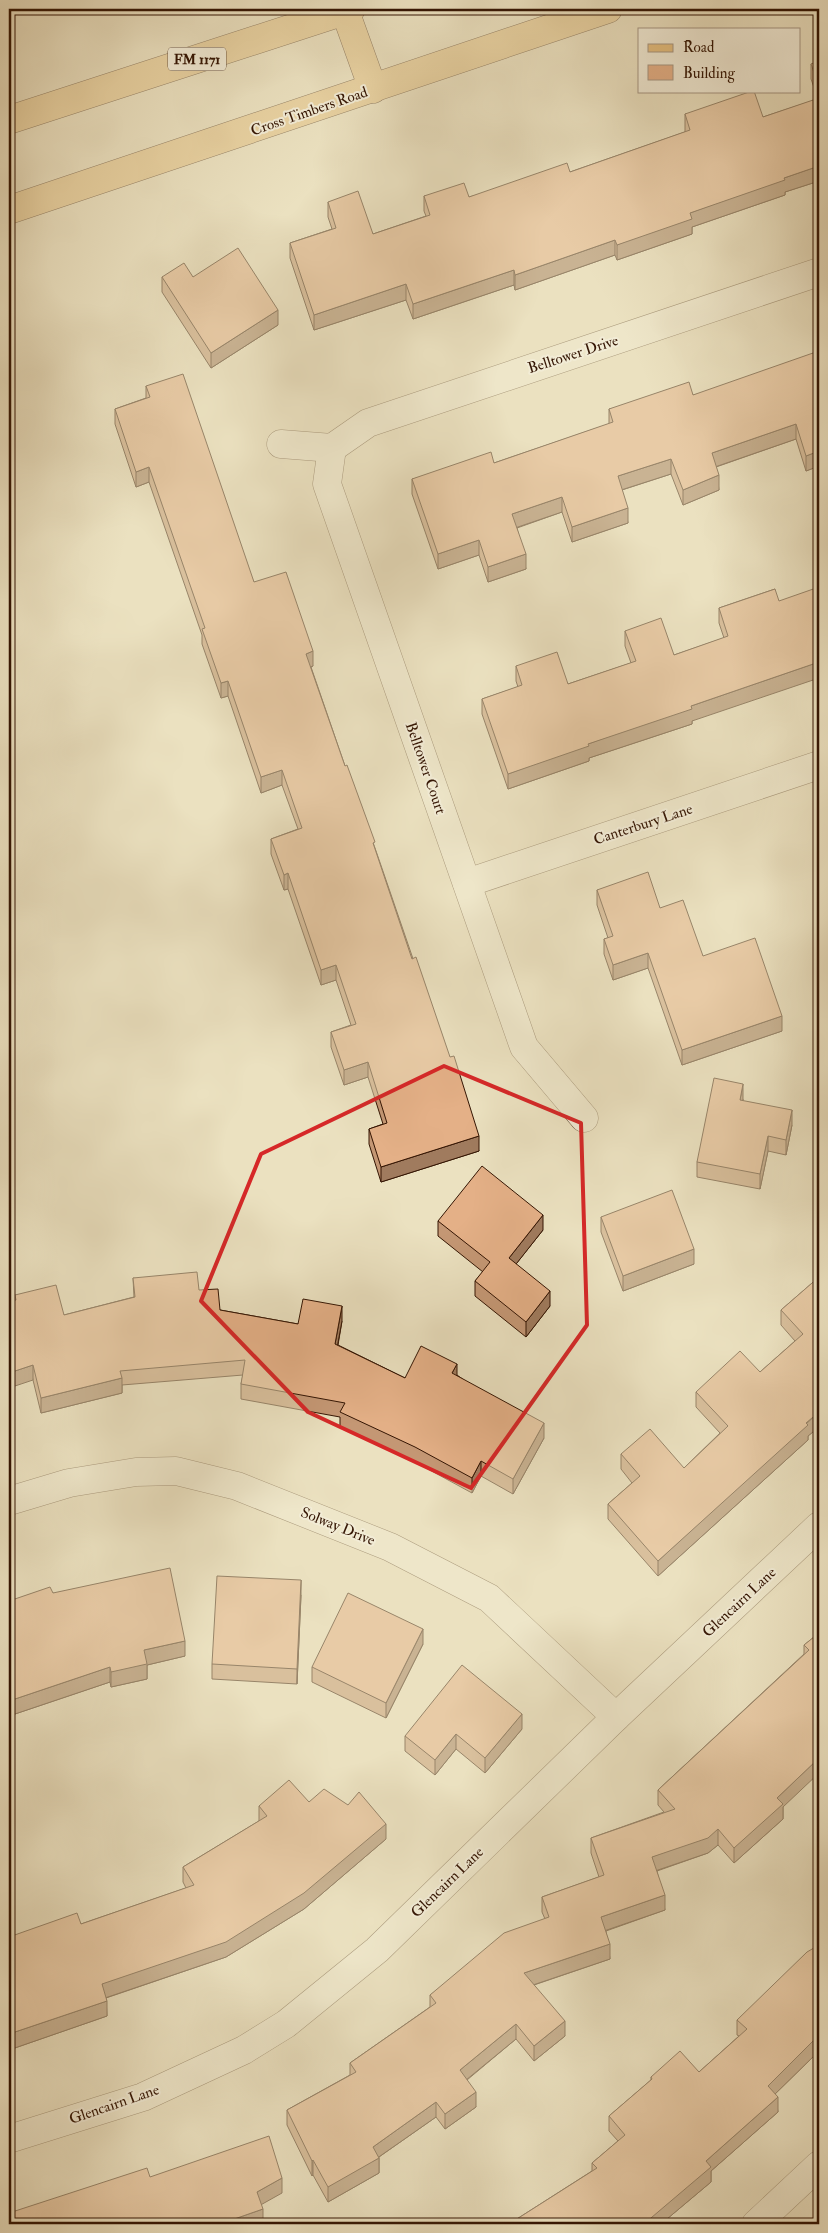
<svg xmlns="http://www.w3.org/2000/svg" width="828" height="2233" font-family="'IM FELL Double Pica',serif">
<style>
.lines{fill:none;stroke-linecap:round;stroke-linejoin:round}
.minor-casing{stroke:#624832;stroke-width:29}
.primary-casing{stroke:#341503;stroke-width:29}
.minor{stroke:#f2ecd6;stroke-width:28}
.primary{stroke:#e6c080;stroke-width:28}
.wall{fill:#c49774;stroke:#341503}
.shaded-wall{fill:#a07b5e;stroke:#341503}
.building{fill:#e4b087;stroke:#341503}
.marked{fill:none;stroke:#d62828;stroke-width:4;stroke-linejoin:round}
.labels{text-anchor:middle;stroke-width:4;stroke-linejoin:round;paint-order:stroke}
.shield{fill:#f2ecd6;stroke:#6d5642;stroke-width:1}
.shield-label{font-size:14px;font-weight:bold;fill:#341503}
.street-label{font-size:15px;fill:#341503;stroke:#f2ecd6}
</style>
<rect width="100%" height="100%" fill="#ebe1c0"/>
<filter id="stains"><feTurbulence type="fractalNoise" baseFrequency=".004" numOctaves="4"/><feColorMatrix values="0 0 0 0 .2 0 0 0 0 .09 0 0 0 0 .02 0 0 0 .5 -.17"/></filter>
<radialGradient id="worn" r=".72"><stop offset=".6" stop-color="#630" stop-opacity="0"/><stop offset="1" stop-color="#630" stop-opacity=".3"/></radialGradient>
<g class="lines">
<g class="minor-casing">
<g id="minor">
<path d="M281,444L332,448"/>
<path d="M332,448L327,484L524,1047L584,1118"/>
<path d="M332,448L368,423L819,272"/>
<path d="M467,883L819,765"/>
<path d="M9,1501L69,1483L136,1472L176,1471L237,1486L390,1547L489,1598L616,1717"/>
<path d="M9,2139L143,2097L244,2050L286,2024L377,1950L616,1717L819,1526"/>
<path d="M756,2224L819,2165"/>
</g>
</g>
<g class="primary-casing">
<g id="primary">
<path d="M345,11L373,89"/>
<path d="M9,120L351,9"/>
<path d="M9,210L608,9"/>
</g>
</g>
<use href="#minor" class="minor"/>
<use href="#primary" class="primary"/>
</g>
<g class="wall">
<path d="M819,61V181L785,192V195L692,227V234L617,260L615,255L515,290L514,285L413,319L406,300L314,330L290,258V243L332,229L328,217V202L373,234L426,216L424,211V196L469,197L570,172L685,132V114L763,117L818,99L811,79V64Z"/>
<path d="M162,277H193L278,325L211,368L162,292Z"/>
<path d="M819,371V466L806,471L796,439L716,467L719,490L683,505L671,474L622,490L628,523L572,542L562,512L517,528L526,569L488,582L479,555L438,569L412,494V479L494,463L609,424V409L693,395Z"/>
<path d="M146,386L254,582L313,666L311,667L345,766L375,848L479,1151L381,1182L369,1144V1129L383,1124L368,1077L344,1085L331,1047V1032L351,1025L336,980L321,985L288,889L284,890L271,854V839L298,829L282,785L261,793L228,696L221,698L202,644V635L149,482L136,487L115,424V409L146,398Z"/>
<path d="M775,589L692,721V724L589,758V761L508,789L482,714V699L518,687L516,681V666L568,684L631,663L625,646V631L674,655L724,638L719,623V608Z"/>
<path d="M597,890L660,908L703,956L782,1031L682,1065L648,968L613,980L604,954V939L608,938L597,905Z"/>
<path d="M743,1099V1101L792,1125L786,1155L768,1151L760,1189L697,1177V1162Z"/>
<path d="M601,1217L694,1264L623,1291L601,1232Z"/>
<path d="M438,1221L543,1230L516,1264L550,1306L526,1337L475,1296V1281L483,1272L438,1236Z"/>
<path d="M819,1277V1427L808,1436V1440L658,1576L608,1519V1504L632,1483L621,1469V1454L684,1468L720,1433L696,1407V1392L760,1372L795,1341L781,1325V1310Z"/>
<path d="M133,1278L199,1290L220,1310L298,1324L342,1321L338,1345L405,1378L457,1375L544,1438L513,1494L481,1476L472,1493L415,1462L340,1427V1417L241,1399V1384L243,1375L122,1385V1393L41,1413L33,1380L15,1300V1295L64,1315L134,1297Z"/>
<path d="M53,1593L185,1656L147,1665V1679L111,1687L110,1682L9,1716V1601Z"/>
<path d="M301,1595L297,1684L212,1679V1664Z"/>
<path d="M819,1633L783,1807V1819L734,1863L718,1845L708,1853L657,1871L665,1910L606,1931L610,1959L534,1985L565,2036L534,2061L516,2039L467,2080L476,2107L445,2129L436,2117L379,2157V2173L328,2202L313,2175L312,2176L287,2125V2110L350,2075V2063L430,2007V1995L545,1919L542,1912V1897L599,1877L591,1853V1838L664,1812L658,1805V1790L804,1654V1645Z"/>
<path d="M423,1644L386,1718L312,1682V1667Z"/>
<path d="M522,1729L485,1773L456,1749L435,1775L405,1751V1736Z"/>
<path d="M309,1802L386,1839L304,1909L226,1957L106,1998L107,2016L9,2050V1937L81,1924L186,1888L183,1882V1867L259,1821V1806Z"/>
<path d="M737,2020L819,2051L775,2094L778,2112L711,2171V2182L661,2224H509L592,2171V2163L618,2141L609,2131V2116L651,2080V2077L699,2072L739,2036L737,2035Z"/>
</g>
<g class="shaded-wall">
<path d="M819,166V181L785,192V195L692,227V234L617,260V245L690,213L784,178Z"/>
<path d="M615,240V255L515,290V275Z"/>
<path d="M514,270V285L413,319V304Z"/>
<path d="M406,284V300L314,330V315Z"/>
<path d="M278,310V325L211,368V353Z"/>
<path d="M796,424V439L712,468V453Z"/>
<path d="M819,451V466L806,471V456Z"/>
<path d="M671,459V474L618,491V476Z"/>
<path d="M149,467V482L136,487V472Z"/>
<path d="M719,475V490L683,505V490Z"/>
<path d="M562,497V512L512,529V514Z"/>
<path d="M628,508V523L572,542V527Z"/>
<path d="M479,540V555L438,569V554Z"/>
<path d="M526,554V569L488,582V567Z"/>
<path d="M313,651V666L306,669V654Z"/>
<path d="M819,662V678L692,721V724L589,758V761L508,789V774L588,744L691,706Z"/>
<path d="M228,681V696L221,698V683Z"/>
<path d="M282,770V785L261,793V777Z"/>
<path d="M288,873V889L284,890V875Z"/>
<path d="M14,917V925L9,935V928Z"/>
<path d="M648,953V968L613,980V965Z"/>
<path d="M336,965V980L321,985V970Z"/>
<path d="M782,1016V1031L682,1065V1050Z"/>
<path d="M368,1062V1077L344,1085V1070Z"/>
<path d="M743,1084V1099L740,1116V1100Z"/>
<path d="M792,1110V1125L786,1155V1140Z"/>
<path d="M479,1136V1151L381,1182V1167Z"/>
<path d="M768,1136V1151L760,1189V1174Z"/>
<path d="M543,1215V1230L509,1273V1258Z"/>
<path d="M694,1249V1264L623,1291V1276Z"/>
<path d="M550,1291V1306L526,1337V1322Z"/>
<path d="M342,1306V1321L335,1359V1344Z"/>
<path d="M457,1364V1379L452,1373Z"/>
<path d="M33,1365V1380L9,1388V1373Z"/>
<path d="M122,1378V1393L41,1413V1398Z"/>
<path d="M819,1412V1427L808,1436V1440L658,1576V1561Z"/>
<path d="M544,1423V1438L513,1494V1479Z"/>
<path d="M481,1461V1476L472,1493V1478Z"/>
<path d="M301,1580V1595L297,1684V1669Z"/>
<path d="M423,1629V1644L386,1718V1703Z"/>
<path d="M185,1641V1656L147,1665V1679L111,1687V1672L144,1650Z"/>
<path d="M110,1667V1682L9,1716V1701Z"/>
<path d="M522,1714V1729L485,1773V1758Z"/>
<path d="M456,1734V1749L435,1775V1760Z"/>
<path d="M819,1758V1773L783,1807V1819L734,1863V1848L777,1798Z"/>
<path d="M386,1824V1839L304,1909L226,1957L102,1999V1984Z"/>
<path d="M718,1829V1845L708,1853L652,1872V1857Z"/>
<path d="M665,1895V1910L601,1932V1917Z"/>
<path d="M610,1944V1959L524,1988V1973Z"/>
<path d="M107,2001V2016L9,2050V2034Z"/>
<path d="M565,2021V2036L534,2061V2046Z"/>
<path d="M516,2024V2039L460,2085V2070Z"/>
<path d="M819,2035V2051L768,2101V2086Z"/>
<path d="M476,2092V2107L445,2129V2114Z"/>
<path d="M778,2097V2112L711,2171V2182L661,2224H645V2223L706,2161Z"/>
<path d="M436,2102V2117L373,2161L379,2158V2173L328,2202V2187L373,2147Z"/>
<path d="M313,2160V2175L312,2176V2161Z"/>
<path d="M282,2178V2193L257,2207V2192Z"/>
<path d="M263,2209V2224H220Z"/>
<path d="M642,2220V2224H635Z"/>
</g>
<g class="building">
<path d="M819,61V87L811,64Z"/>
<path d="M752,91H754L763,117L819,98V166L784,178L785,180L690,213L692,219L617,245L615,240L515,275L514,270L413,304L406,284L314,315L290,243L336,228L328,202L358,191L373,234L430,215L424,196L464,183L469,197L567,163L570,172L690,130L685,114Z"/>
<path d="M238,248L278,310L211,353L162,277L184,263L193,277Z"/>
<path d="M813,353L819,371V451L806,456L796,424L712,453L719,475L683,490L671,459L618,476L628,508L572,527L562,497L512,514L526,554L488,567L479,540L438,554L412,479L491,452L494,463L613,422L609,409L689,382L693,395Z"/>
<path d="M183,374L254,582L286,572L313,651L306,654L345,766L347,765L375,842L373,843L412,959L416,957L450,1057L454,1056L479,1136L381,1167L369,1129L387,1123L368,1062L344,1070L331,1032L356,1024L336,965L321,970L288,873L284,875L271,839L302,828L282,770L261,777L228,681L221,683L202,629L205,628L149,467L136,472L115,409L150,397L146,386Z"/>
<path d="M819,587V662L691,706L692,709L588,744L589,746L508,774L482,699L522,685L516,666L557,652L568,684L636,661L625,631L661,618L674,655L728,636L719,608L775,589L779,601Z"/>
<path d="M648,872L660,908L683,900L703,956L755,938L782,1016L682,1050L648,953L613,965L604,939L613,936L597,890Z"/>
<path d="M9,915L14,917L9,928Z"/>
<path d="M714,1078L743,1084L740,1100L792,1110L786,1140L768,1136L760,1174L697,1162Z"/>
<path d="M482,1166L543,1215L509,1258L550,1291L526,1322L475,1281L490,1262L438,1221Z"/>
<path d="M672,1190L694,1249L623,1276L601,1217Z"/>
<path d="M197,1272L199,1290L218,1289L220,1310L298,1324L303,1299L342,1306L335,1344L405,1378L421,1346L457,1364L452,1373L544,1423L513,1479L481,1461L472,1478L415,1447L340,1412L345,1403L241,1384L245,1360L120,1371L122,1378L41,1398L33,1365L9,1373V1302L16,1300L15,1295L56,1285L64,1315L135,1297L133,1278Z"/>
<path d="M819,1277V1412L806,1423L808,1425L658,1561L608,1504L640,1476L621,1454L650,1429L684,1468L728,1426L696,1392L740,1351L760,1372L803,1334L781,1310Z"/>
<path d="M170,1568L185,1641L144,1650L147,1664L111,1672L110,1667L9,1701V1601L50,1587L53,1593Z"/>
<path d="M217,1576L301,1580L297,1669L212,1664Z"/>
<path d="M348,1593L423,1629L386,1703L312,1667Z"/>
<path d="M819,1633V1758L777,1798L783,1804L734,1848L718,1829L708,1838L652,1857L665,1895L601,1917L610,1944L524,1973L565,2021L534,2046L516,2024L460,2070L476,2092L445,2114L436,2102L373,2147L379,2158L328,2187L313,2160L312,2161L287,2110L356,2072L350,2063L436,2003L430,1995L504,1933L549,1917L542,1897L604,1875L591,1838L675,1809L658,1790L809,1650L804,1645Z"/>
<path d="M462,1665L522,1714L485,1758L456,1734L435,1760L405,1736Z"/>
<path d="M289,1780L309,1802L324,1789L348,1805L359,1792L386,1824L304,1893L226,1942L102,1984L107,2001L9,2034V1937L77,1913L81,1924L194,1885L183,1867L267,1816L259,1806Z"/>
<path d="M819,1945V2035L768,2086L778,2097L706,2161L711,2167L645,2223L642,2220L635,2224H509L597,2168L592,2163L625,2135L609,2116L652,2079L651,2077L680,2051L699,2072L747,2029L737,2020L807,1952Z"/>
<path d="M269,2136L282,2178L257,2192L263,2209L220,2224H9V2213L147,2168L150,2177Z"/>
<path d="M497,2222L499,2224H493Z"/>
</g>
<path d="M0 0H828V2233H0ZM444,1066L581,1123L587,1325L471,1488L308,1412L201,1301L261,1154Z" fill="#ebe1c0" fill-opacity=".55" fill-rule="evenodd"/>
<path class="marked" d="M444,1066L581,1123L587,1325L471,1488L308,1412L201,1301L261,1154Z"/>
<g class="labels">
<rect class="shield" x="168" y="47.5" width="58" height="23" rx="4"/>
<g class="shield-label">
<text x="197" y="64">FM 1171</text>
</g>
<g class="street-label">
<text transform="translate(309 111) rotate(-19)" y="5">Cross Timbers Road</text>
<text transform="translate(573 354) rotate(-18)" y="5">Belltower Drive</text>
<text transform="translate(426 768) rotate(71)" y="5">Belltower Court</text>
<text transform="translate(643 824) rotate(-18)" y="5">Canterbury Lane</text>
<text transform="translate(338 1526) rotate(22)" y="5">Solway Drive</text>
<text transform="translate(739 1602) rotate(-43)" y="5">Glencairn Lane</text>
<text transform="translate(447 1882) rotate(-44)" y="5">Glencairn Lane</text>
<text transform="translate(114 2104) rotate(-19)" y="5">Glencairn Lane</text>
</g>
</g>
<rect width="828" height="2233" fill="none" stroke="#ebe1c0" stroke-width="30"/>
<rect x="10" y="10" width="808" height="2213" fill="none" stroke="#341503" stroke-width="2.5"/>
<rect x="15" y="15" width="798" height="2203" fill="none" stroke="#341503"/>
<rect x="638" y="28" width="162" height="65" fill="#f2ecd6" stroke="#a69682"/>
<rect x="648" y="44" width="25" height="8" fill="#e6c080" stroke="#a69682"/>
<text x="683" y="52" font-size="15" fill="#341503">Road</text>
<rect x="648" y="65" width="25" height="15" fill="#e4b087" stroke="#a69682"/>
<text x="683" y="78" font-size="15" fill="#341503">Building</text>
<rect width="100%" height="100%" filter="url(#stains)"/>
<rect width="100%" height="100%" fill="url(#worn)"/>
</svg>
